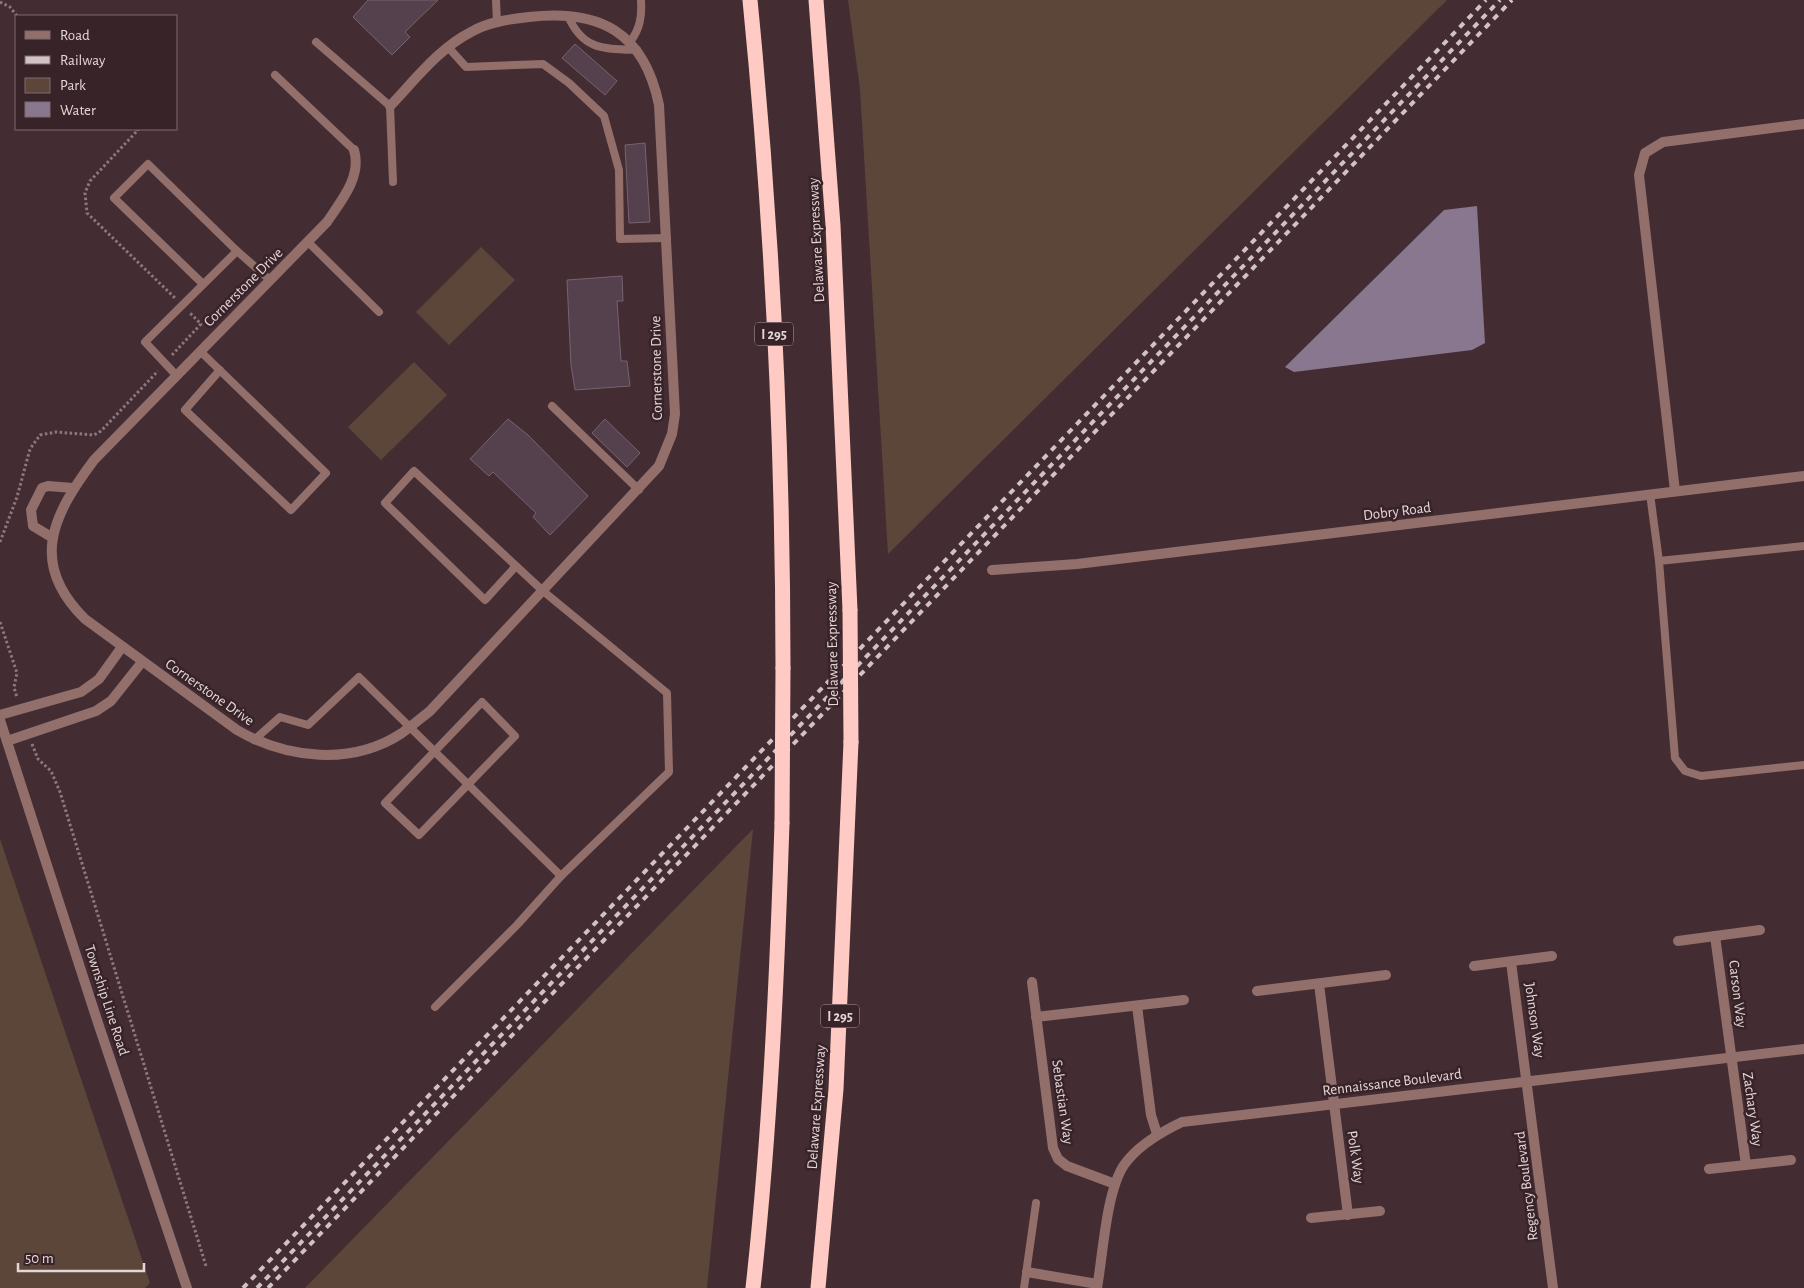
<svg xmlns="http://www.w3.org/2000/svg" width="1804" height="1288" font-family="'Alegreya Sans',sans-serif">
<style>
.green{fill:#5c463a}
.water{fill:#89778f}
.building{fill:#55414d;stroke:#77626f}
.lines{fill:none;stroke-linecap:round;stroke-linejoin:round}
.path{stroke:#8c797d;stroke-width:3;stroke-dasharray:2.5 2.5;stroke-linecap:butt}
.service{stroke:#926f6a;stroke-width:8}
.minor{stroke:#926f6a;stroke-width:10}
.tertiary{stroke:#926f6a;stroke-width:10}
.motorway{stroke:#fecac3;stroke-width:15}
.rail{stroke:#d1c2c5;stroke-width:4;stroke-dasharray:6 6;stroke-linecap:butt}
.motorway-bridge{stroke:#fecac3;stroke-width:15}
.labels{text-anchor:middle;stroke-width:5;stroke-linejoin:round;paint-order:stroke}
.shield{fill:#382328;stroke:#b0a0a3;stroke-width:1}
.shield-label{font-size:14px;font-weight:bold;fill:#e4d6d8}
.street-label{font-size:15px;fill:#e4d6d8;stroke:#382328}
</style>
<rect width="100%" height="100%" fill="#432d32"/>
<g class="green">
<path d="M848,0H1447L888,554L860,89Z"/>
<path d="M481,247L515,280L449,345L416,312Z"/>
<path d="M414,362L447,395L381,460L348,427Z"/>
<path d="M753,829L707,1288H305Z"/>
<path d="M0,839L150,1283L145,1288H0Z"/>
</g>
<path class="water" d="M1477,206L1485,343L1472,350L1294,372L1285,367L1444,210Z"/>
<g class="building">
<path d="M368,0H438L405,32L410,37L392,55L353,17Z"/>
<path d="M575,44L617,81L605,95L562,58Z"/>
<path d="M645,143L650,222L629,223L625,145Z"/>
<path d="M622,276L623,301H617L621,361H627L630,386L575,390L571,365L567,280Z"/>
<path d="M508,419L528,435L588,496L550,535L533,517L536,513L493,472L489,476L470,459Z"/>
<path d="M605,419L640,453L627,467L592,433Z"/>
</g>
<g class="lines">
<g class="path">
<path d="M0,2L10,7L17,16"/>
<path d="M136,129L138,130L90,181L85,193L87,213L175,298"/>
<path d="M172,355L201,324L190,313"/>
<path d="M0,542L17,497L30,449L40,435L56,432L94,435L101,431L158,371"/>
<path d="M0,622L17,673L14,687L17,698"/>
<path d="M32,744L38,759L51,771L60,792L206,1266"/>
</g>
<g class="service">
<path d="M496,0L497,23"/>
<path d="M568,16C583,50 603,49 637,50"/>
<path d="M316,42L390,106L393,182"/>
<path d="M630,42C640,29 642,17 641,0"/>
<path d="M448,47L466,67L543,64L569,83L604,116L619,170L620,239L667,238"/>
<path d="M275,75L354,150"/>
<path d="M308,242L379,312"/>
<path d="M203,284L114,198L148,164L237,251"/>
<path d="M200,351L326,473L291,510L185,410L220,370"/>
<path d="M177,376L145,342L237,251L270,280"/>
<path d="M552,406L639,490"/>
<path d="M1650,494L1659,561L1804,546"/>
<path d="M1659,561L1675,758L1685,771L1701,776L1804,765"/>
<path d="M482,702L515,736L419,835L385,803Z"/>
<path d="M254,740L280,717L308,725L359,677L561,876L669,772L667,693L543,591L414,471L385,503L485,600L516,566"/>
<path d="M435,1007L517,925L561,876"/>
<path d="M1024,1288L1036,1203"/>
</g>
<g class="minor">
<path d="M354,150C362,177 341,201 327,222L94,460C53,515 28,563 85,619L237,730C287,759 352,766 402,733C412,726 421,718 430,711L659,466L672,434L675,414L659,105C644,32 600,9 529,17C510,19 488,22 471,32C438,49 415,80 390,106"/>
<path d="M1675,491L1639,175L1645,153L1663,142L1804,124"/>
<path d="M53,538L33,526L31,510L42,488L48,486L73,488"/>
<path d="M992,570L1077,564L1804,476"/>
<path d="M0,715L81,692L99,679L122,647"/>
<path d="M7,741L96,711L111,701L142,662"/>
<path d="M1715,936L1746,1165"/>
<path d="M1678,941L1760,930"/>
<path d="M1511,962L1553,1288"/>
<path d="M1474,966L1552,956"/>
<path d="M1032,982L1053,1148L1058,1159L1067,1166L1115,1184"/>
<path d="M1319,984L1348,1215"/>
<path d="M1257,991L1386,975"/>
<path d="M1137,1006L1151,1115L1157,1134"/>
<path d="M1036,1017L1184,1000"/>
<path d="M1709,1169L1791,1160"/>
<path d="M1311,1218L1380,1211"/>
<path d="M1027,1272L1097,1284"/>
<path d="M1097,1288C1103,1255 1106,1192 1124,1165C1138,1145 1161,1132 1182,1122L1804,1049"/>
</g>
<path class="tertiary" d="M0,720L98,1023L187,1288"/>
<g class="motorway">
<path d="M750,0C772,222 783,445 783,668"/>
<path d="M816,0L833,225L850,610"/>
<path d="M753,1288C770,1133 777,979 782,823"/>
<path d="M818,1288L836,1089L851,742"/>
</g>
<g class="rail">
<path d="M243,1288L1486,0"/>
<path d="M257,1288L1500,0"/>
<path d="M268,1288L1512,0"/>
</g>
<g class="motorway-bridge">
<path d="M850,610L851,742"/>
<path d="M782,823L783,668"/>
</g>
</g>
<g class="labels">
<g class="shield">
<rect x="755" y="322.5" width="38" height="23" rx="4"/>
<rect x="821" y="1004.5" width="38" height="23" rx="4"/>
</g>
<g class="shield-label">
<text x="774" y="339">I 295</text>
<text x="840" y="1021">I 295</text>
</g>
<g class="street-label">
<text transform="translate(816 240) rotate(-93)" y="5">Delaware Expressway</text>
<text transform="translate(243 287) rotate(-45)" y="5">Cornerstone Drive</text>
<text transform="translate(656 368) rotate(-91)" y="5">Cornerstone Drive</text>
<text transform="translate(1397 511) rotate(-7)" y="5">Dobry Road</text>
<text transform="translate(832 644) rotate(-91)" y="5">Delaware Expressway</text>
<text transform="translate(210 692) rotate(35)" y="5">Cornerstone Drive</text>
<text transform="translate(1738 994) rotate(83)" y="5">Carson Way</text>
<text transform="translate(107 1000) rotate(72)" y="5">Township Line Road</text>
<text transform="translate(1535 1020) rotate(82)" y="5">Johnson Way</text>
<text transform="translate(1392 1082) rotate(-7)" y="5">Rennaissance Boulevard</text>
<text transform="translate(1063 1102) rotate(82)" y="5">Sebastian Way</text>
<text transform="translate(816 1107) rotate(-86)" y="5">Delaware Expressway</text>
<text transform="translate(1753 1109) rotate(82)" y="5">Zachary Way</text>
<text transform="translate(1356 1157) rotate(82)" y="5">Polk Way</text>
<text transform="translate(1526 1186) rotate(-97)" y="5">Regency Boulevard</text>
</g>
</g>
<rect x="15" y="15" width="162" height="115" fill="#382328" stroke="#7d6b6e"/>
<rect x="25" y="31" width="25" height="8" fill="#926f6a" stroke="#7d6b6e"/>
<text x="60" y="40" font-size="15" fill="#e4d6d8">Road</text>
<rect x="25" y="56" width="25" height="8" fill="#d1c2c5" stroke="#7d6b6e"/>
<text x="60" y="65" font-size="15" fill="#e4d6d8">Railway</text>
<rect x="25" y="78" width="25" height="15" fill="#5c463a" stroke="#7d6b6e"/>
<text x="60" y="90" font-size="15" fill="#e4d6d8">Park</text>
<rect x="25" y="102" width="25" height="15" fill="#89778f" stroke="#7d6b6e"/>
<text x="60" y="115" font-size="15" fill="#e4d6d8">Water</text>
<path d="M18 1263v8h126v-8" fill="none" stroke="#e4d6d8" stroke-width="2.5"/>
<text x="25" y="1263" font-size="15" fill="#e4d6d8" stroke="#382328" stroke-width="4" paint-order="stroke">50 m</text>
</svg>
